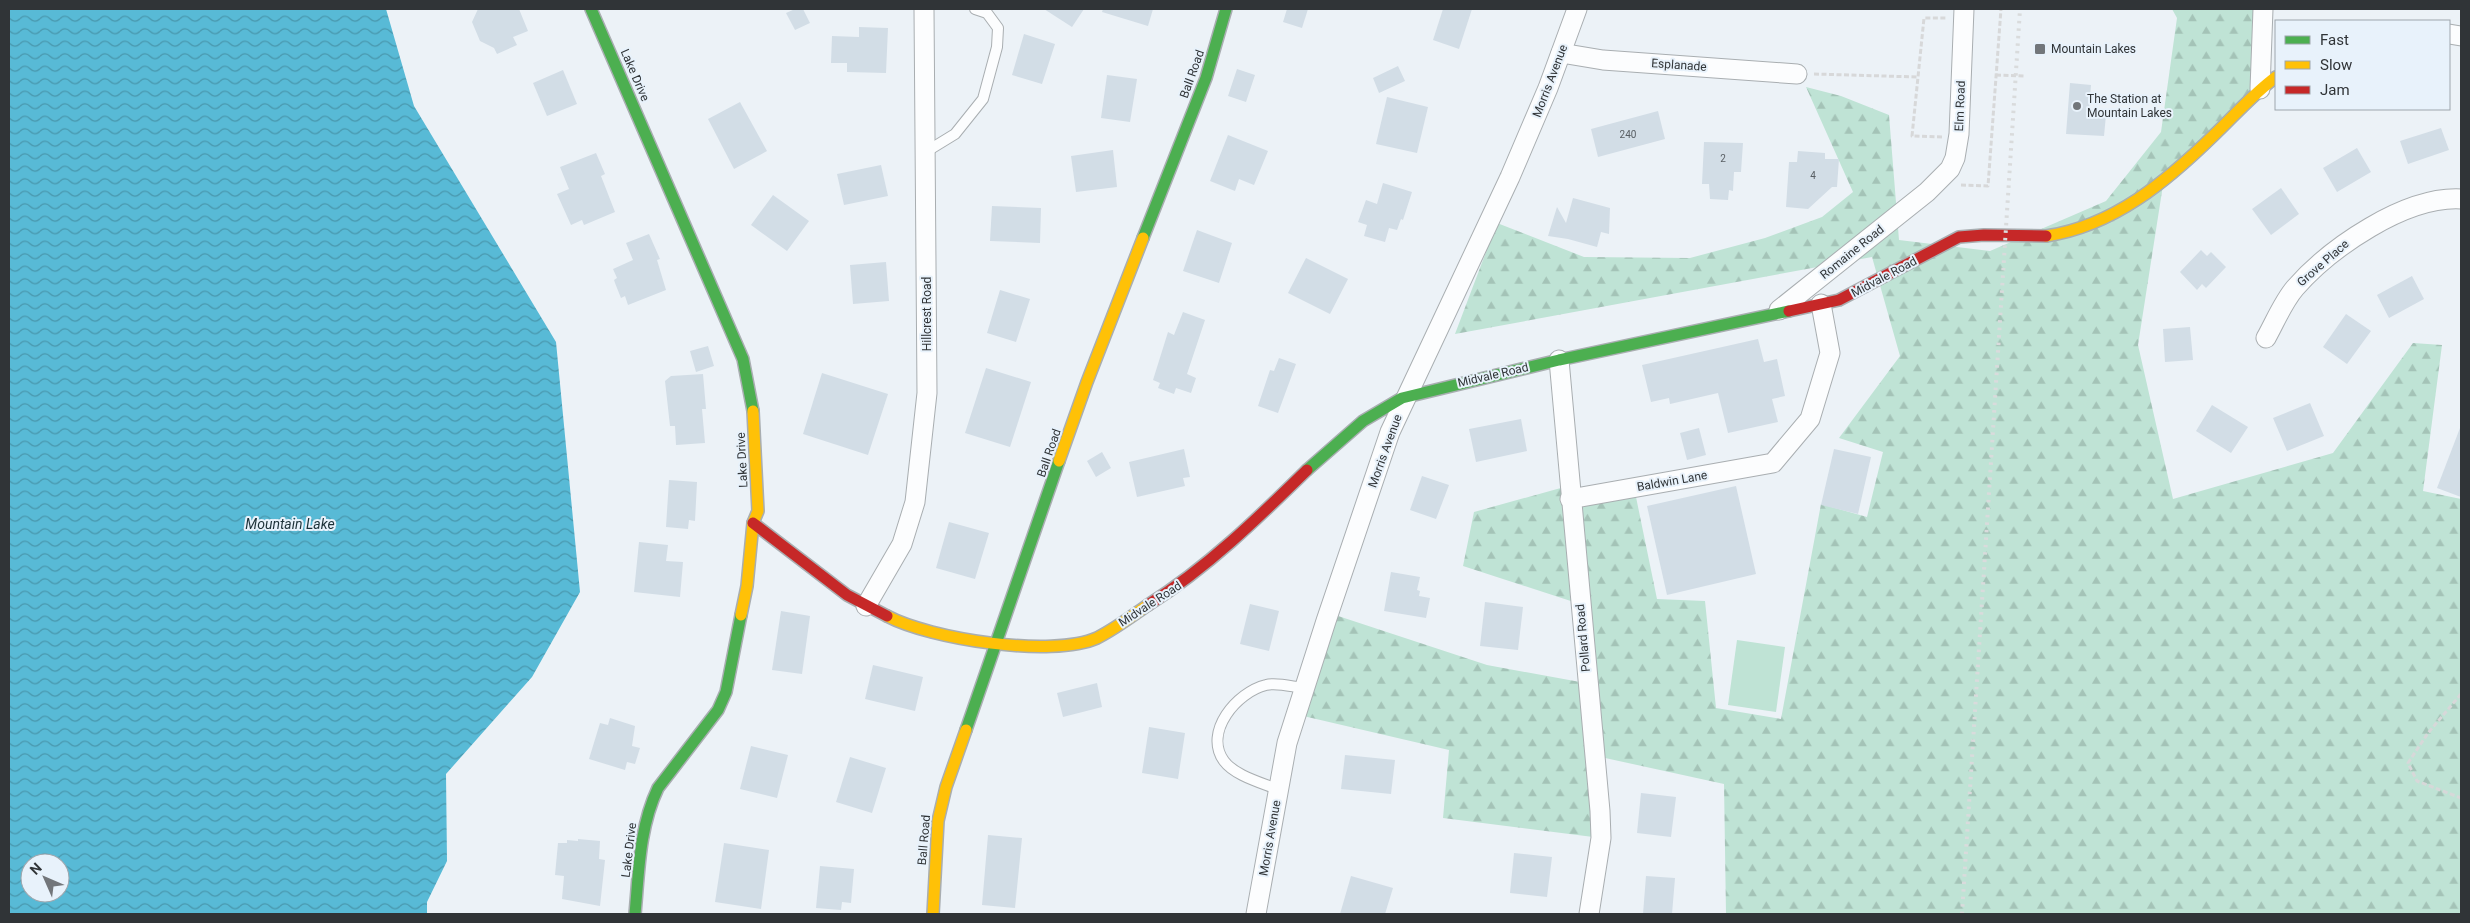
<svg xmlns="http://www.w3.org/2000/svg" width="2470" height="923" font-family="Roboto,sans-serif">
<style>
.forest{fill:url(#forest-firs)}
.pitch{fill:#bfe3d5}
.water{fill:url(#water-waves);fill-rule:evenodd}
.building{fill:#d2dde6}
.lines{fill:none;stroke-linecap:round;stroke-linejoin:round}
.lane-casing{stroke:#a9aeb1;stroke-width:12}
.street-casing{stroke:#a9aeb1;stroke-width:21}
.fast-casing{stroke:#a9aeb1;stroke-width:14}
.slow-casing{stroke:#a9aeb1;stroke-width:14}
.jam-casing{stroke:#a9aeb1;stroke-width:14}
.path{stroke:#d7d8d9;stroke-width:3;stroke-dasharray:5 2.5;stroke-linecap:butt}
.lane{stroke:#fcfdfe;stroke-width:10}
.street{stroke:#fcfdfe;stroke-width:19}
.fast{stroke:#4caf50;stroke-width:11}
.slow{stroke:#ffc107;stroke-width:11}
.jam{stroke:#c62828;stroke-width:11}
.rail{stroke:#d9dbdc;stroke-width:4;stroke-dasharray:2.5 5;stroke-linecap:butt}
.poi-dot{fill:#72767a;stroke:#e8f2fb;stroke-width:2}
.labels{text-anchor:middle;stroke-width:4;stroke-linejoin:round;paint-order:stroke}
.number-label{font-size:10px;fill:#585e63}
.poi-label{font-size:12px;fill:#303437;stroke:#e8f2fb;text-anchor:start}
.street-label{font-size:12px;fill:#303437;stroke:#e8f2fb}
.water-label{font-size:14px;font-style:italic;fill:#1c3138;stroke:#e8f2fb}
</style>
<defs>
<pattern id="forest-firs" width="22" height="20" patternUnits="userSpaceOnUse" patternTransform="scale(1.25)"><rect width="22" height="20" fill="#bfe3d5"/><path d="M5 1l3.5 6h-7zM16 11l3.5 6h-7z" fill="#a4c3b7"/></pattern>
<pattern id="water-waves" width="16" height="10" patternUnits="userSpaceOnUse" patternTransform="scale(1.25)"><rect width="16" height="10" fill="#58bad6"/><path d="M0 5q4-4 8 0t8 0" fill="none" stroke="#4998ae"/></pattern>
</defs>
<rect width="100%" height="100%" fill="#ecf2f7"/>
<path class="forest" d="M2172,9H2269L2265,82L2163,185L2138,345L2173,499L2333,453L2413,343L2442,345L2423,491L2461,499V914H1726L1724,784L1596,756L1601,838L1443,818L1449,750L1299,715L1329,613L1487,665L1591,684L1583,605L1463,566L1474,512L1575,484L1577,506L1636,497L1657,599L1705,601L1716,708L1781,719L1821,504L1867,517L1883,452L1839,438L1900,356L1872,257L1455,334L1497,223L1584,257L1690,258L1765,238L1822,217L1853,192L1806,87L1841,96L1889,115L1899,240L1990,251L2106,201L2161,132L2177,18Z"/>
<path class="pitch" d="M1737,640L1785,647L1776,712L1728,705Z"/>
<path class="water" d="M9,9H386L414,106L556,342L580,592L532,677L446,774L447,861L427,902V914H9ZM30,863H60V893H30Z"/>
<g class="building">
<path d="M478,9H519L528,31L513,37L517,45L497,54L494,48L480,41L472,22Z"/>
<path d="M795,9H803L810,23L795,30L786,13Z"/>
<path d="M1044,9H1084L1072,27Z"/>
<path d="M1103,9H1153L1148,26L1102,12Z"/>
<path d="M1287,9H1308L1302,28L1283,22Z"/>
<path d="M1443,9H1472L1459,49L1433,40Z"/>
<path d="M859,27L888,28L886,73L847,72V63H831L832,36L859,37Z"/>
<path d="M1024,34L1055,44L1042,84L1012,75Z"/>
<path d="M1398,66L1405,81L1379,93L1373,78Z"/>
<path d="M1237,69L1255,75L1246,102L1228,96Z"/>
<path d="M563,70L577,104L547,116L533,83Z"/>
<path d="M1107,75L1137,79L1130,122L1101,118Z"/>
<path d="M2070,83L2091,85L2089,111L2106,115L2104,136L2066,134Z"/>
<path d="M1387,97L1428,107L1417,153L1376,144Z"/>
<path d="M740,102L767,151L734,169L708,119Z"/>
<path d="M1658,111L1665,139L1598,157L1591,129Z"/>
<path d="M2441,128L2449,150L2408,164L2400,141Z"/>
<path d="M1228,135L1268,151L1254,185L1239,179L1235,191L1210,181Z"/>
<path d="M1704,142L1743,143L1741,172H1734L1733,191L1729,190L1728,200L1710,199L1709,184H1702Z"/>
<path d="M2357,148L2371,172L2337,192L2323,168Z"/>
<path d="M1113,150L1117,187L1076,192L1071,156Z"/>
<path d="M1798,151L1825,153V159H1839L1837,187H1832L1808,209L1786,207L1789,162H1797Z"/>
<path d="M596,153L605,174L601,176L615,212L584,225L582,220L571,225L557,194L569,189L560,167Z"/>
<path d="M881,165L888,196L844,205L837,174Z"/>
<path d="M1383,183L1412,192L1403,220L1401,219L1397,230L1389,228L1385,242L1364,236L1367,225L1358,222L1366,200L1377,204Z"/>
<path d="M2281,188L2299,214L2271,235L2252,209Z"/>
<path d="M773,195L809,221L787,251L751,225Z"/>
<path d="M1573,198L1610,208L1609,234L1601,232L1597,247L1568,239L1548,236L1557,207L1566,223Z"/>
<path d="M992,206L1041,208L1040,243L990,241Z"/>
<path d="M1197,230L1232,243L1219,283L1183,271Z"/>
<path d="M649,234L660,259L657,260L666,290L628,305L625,296L621,298L615,283L614,280L617,278L613,269L633,260L626,243Z"/>
<path d="M2201,250L2207,256L2211,252L2226,267L2206,288L2202,284L2197,290L2180,272Z"/>
<path d="M1306,258L1348,279L1330,314L1288,293Z"/>
<path d="M886,262L889,301L853,304L850,265Z"/>
<path d="M2412,276L2424,299L2389,318L2377,295Z"/>
<path d="M1000,290L1030,299L1016,342L987,333Z"/>
<path d="M1183,312L1205,320L1187,374L1196,378L1191,393L1176,388L1174,394L1158,388L1160,383L1153,380L1168,332L1174,335Z"/>
<path d="M2346,314L2371,331L2347,364L2323,347Z"/>
<path d="M2190,327L2193,360L2165,362L2163,329Z"/>
<path d="M1758,339L1764,362L1777,359L1785,396L1772,399L1778,422L1728,433L1718,393L1670,404L1669,398L1651,402L1642,365Z"/>
<path d="M708,346L714,366L696,372L690,351Z"/>
<path d="M1279,358L1296,364L1278,413L1258,406L1270,370L1274,371Z"/>
<path d="M986,368L1031,382L1010,447L965,433Z"/>
<path d="M822,373L888,394L868,455L803,434Z"/>
<path d="M703,374L706,409H702L705,443L676,445L675,426H670L665,381L671,376Z"/>
<path d="M2310,403L2324,436L2287,451L2273,418Z"/>
<path d="M2212,405L2248,427L2231,453L2196,431Z"/>
<path d="M1521,419L1527,451L1476,462L1469,429Z"/>
<path d="M1699,428L1706,455L1687,460L1680,433Z"/>
<path d="M2460,428H2461V497L2437,488Z"/>
<path d="M1184,449L1190,477L1183,478L1185,486L1137,497L1129,462Z"/>
<path d="M1834,449L1871,457L1858,514L1821,505Z"/>
<path d="M1102,452L1111,468L1096,477L1087,461Z"/>
<path d="M1422,476L1449,485L1436,519L1410,510Z"/>
<path d="M669,480L697,482L695,521L689,520L688,529L666,527Z"/>
<path d="M1736,486L1756,574L1667,595L1647,506Z"/>
<path d="M949,522L989,533L975,579L936,568Z"/>
<path d="M639,542L668,545L666,561L683,562L680,597L634,592Z"/>
<path d="M1391,572L1420,577L1417,590L1420,591L1419,596L1430,598L1426,618L1384,611Z"/>
<path d="M1485,602L1523,607L1518,650L1480,646Z"/>
<path d="M1250,604L1279,611L1269,651L1240,644Z"/>
<path d="M781,611L810,616L802,674L772,670Z"/>
<path d="M873,665L923,677L915,711L865,699Z"/>
<path d="M1097,683L1102,707L1063,717L1057,693Z"/>
<path d="M610,718L635,726L632,746L640,748L635,764L627,762L625,770L589,759L600,723L608,725Z"/>
<path d="M1149,727L1185,733L1178,779L1142,773Z"/>
<path d="M751,746L788,755L777,798L740,789Z"/>
<path d="M1345,755L1395,760L1391,794L1341,789Z"/>
<path d="M850,757L886,768L872,813L836,802Z"/>
<path d="M1641,793L1676,797L1671,837L1637,833Z"/>
<path d="M988,835L1022,838L1015,908L982,905Z"/>
<path d="M578,839L600,841L599,859L605,860L600,906L562,899L564,876L555,875L558,843H567V840L578,841Z"/>
<path d="M724,843L769,850L761,909L715,902Z"/>
<path d="M1514,853L1552,857L1547,897L1510,893Z"/>
<path d="M820,866L854,869L851,903L842,902L841,910L816,908Z"/>
<path d="M1351,876L1393,888L1385,914H1340Z"/>
<path d="M1646,876L1675,878L1672,914H1643Z"/>
</g>
<g class="lines">
<g class="lane-casing">
<g id="lane">
<path d="M924,153L955,134L983,99L997,47L998,28L987,13L975,9"/>
<path d="M1279,790C1263,783 1235,776 1224,761C1203,732 1237,692 1266,685C1277,682 1293,687 1304,688"/>
</g>
</g>
<g class="street-casing">
<g id="street">
<path d="M2449,34L2461,36"/>
<path d="M1561,53L1603,60L1797,74"/>
<path d="M2260,89L2263,9"/>
<path d="M1779,310L1927,192L1950,169L1955,158L1959,134L1964,9"/>
<path d="M2266,338C2275,322 2283,302 2295,288C2330,248 2405,196 2461,199"/>
<path d="M1559,360L1600,811L1601,838L1589,914"/>
<path d="M1570,499L1773,463L1810,419L1830,353L1821,304"/>
<path d="M866,606L902,544L915,502L927,393L924,9"/>
<path d="M1256,914L1287,743L1326,621L1390,432L1510,177L1548,88L1577,9"/>
</g>
</g>
<g class="fast-casing">
<g id="fast">
<path d="M591,9L743,359L753,411"/>
<path d="M1143,238L1206,78L1226,9"/>
<path d="M1307,470L1363,421L1402,398L1559,360L1789,311"/>
<path d="M966,730L1059,461"/>
<path d="M635,914C639,871 639,828 658,788L718,710L726,692L741,615"/>
</g>
</g>
<g class="slow-casing">
<g id="slow">
<path d="M2046,236C2114,226 2167,181 2214,135C2235,115 2253,94 2276,77"/>
<path d="M1059,461L1087,382L1143,238"/>
<path d="M741,615L747,586L753,523L758,511L753,411"/>
<path d="M887,616C930,639 1052,658 1097,638C1115,629 1132,616 1148,605"/>
<path d="M933,914L938,821L946,787L966,730"/>
</g>
</g>
<g class="jam-casing">
<g id="jam">
<path d="M1789,311L1839,300L1959,237L1984,235L2046,236"/>
<path d="M753,523L847,595L887,616"/>
<path d="M1148,605C1208,567 1257,519 1307,470"/>
</g>
</g>
<g class="path">
<path d="M1814,74L1918,77"/>
<path d="M1996,75L2024,76"/>
<path d="M1942,137L1912,136L1924,18H1946"/>
<path d="M1961,185L1988,186L2001,9"/>
<path d="M2461,694L2428,733L2408,763L2417,781L2461,798"/>
</g>
<use href="#lane" class="lane"/>
<use href="#street" class="street"/>
<use href="#fast" class="fast"/>
<use href="#slow" class="slow"/>
<use href="#jam" class="jam"/>
<path class="rail" d="M1962,914L2020,9"/>
</g>
<g class="poi-dot">
<rect x="2034" y="43" width="12" height="12" rx="2.5"/>
<circle cx="2077" cy="106" r="5"/>
</g>
<g class="labels">
<g class="number-label">
<text x="1628" y="138">240</text>
<text x="1723" y="162">2</text>
<text x="1813" y="179">4</text>
</g>
<g class="poi-label">
<text x="2051" y="53">Mountain Lakes</text>
<text x="2087" y="103">The Station at<tspan x="2087" dy="14">Mountain Lakes</tspan></text>
</g>
<g class="street-label">
<text transform="translate(1679 65) rotate(4)" y="4">Esplanade</text>
<text transform="translate(1192 74) rotate(-70)" y="4">Ball Road</text>
<text transform="translate(635 75) rotate(67)" y="4">Lake Drive</text>
<text transform="translate(1550 81) rotate(-69)" y="4">Morris Avenue</text>
<text transform="translate(1960 106) rotate(-88)" y="4">Elm Road</text>
<text transform="translate(1852 252) rotate(-39)" y="4">Romaine Road</text>
<text transform="translate(2323 263) rotate(-41)" y="4">Grove Place</text>
<text transform="translate(1884 277) rotate(-28)" y="4">Midvale Road</text>
<text transform="translate(927 314) rotate(-90)" y="4">Hillcrest Road</text>
<text transform="translate(1493 375) rotate(-13)" y="4">Midvale Road</text>
<text transform="translate(1385 451) rotate(-70)" y="4">Morris Avenue</text>
<text transform="translate(1049 453) rotate(-71)" y="4">Ball Road</text>
<text transform="translate(742 460) rotate(-93)" y="4">Lake Drive</text>
<text transform="translate(1672 481) rotate(-10)" y="4">Baldwin Lane</text>
<text transform="translate(1150 604) rotate(-33)" y="4">Midvale Road</text>
<text transform="translate(1583 638) rotate(-95)" y="4">Pollard Road</text>
<text transform="translate(1270 838) rotate(-80)" y="4">Morris Avenue</text>
<text transform="translate(924 840) rotate(-85)" y="4">Ball Road</text>
<text transform="translate(629 850) rotate(-83)" y="4">Lake Drive</text>
</g>
<g class="water-label">
<text x="290" y="529">Mountain Lake</text>
</g>
</g>
<rect width="2470" height="923" fill="none" stroke="#303437" stroke-width="20"/>
<rect x="2275" y="20" width="175" height="90" fill="#e8f2fb" stroke="#9ea6ad"/>
<rect x="2285" y="36" width="25" height="8" fill="#4caf50" stroke="#9ea6ad"/>
<text x="2320" y="45" font-size="15" fill="#303437">Fast</text>
<rect x="2285" y="61" width="25" height="8" fill="#ffc107" stroke="#9ea6ad"/>
<text x="2320" y="70" font-size="15" fill="#303437">Slow</text>
<rect x="2285" y="86" width="25" height="8" fill="#c62828" stroke="#9ea6ad"/>
<text x="2320" y="95" font-size="15" fill="#303437">Jam</text>
<g transform="translate(45 878) rotate(315)"><circle r="24" fill="#e8f2fb" stroke="#9ea6ad"/>
<path d="M0-4L9 19L0 12L-9 19Z" fill="#72767a"/>
<text y="-8" font-size="14" font-weight="bold" text-anchor="middle" fill="#303437">N</text>
</g>
</svg>
